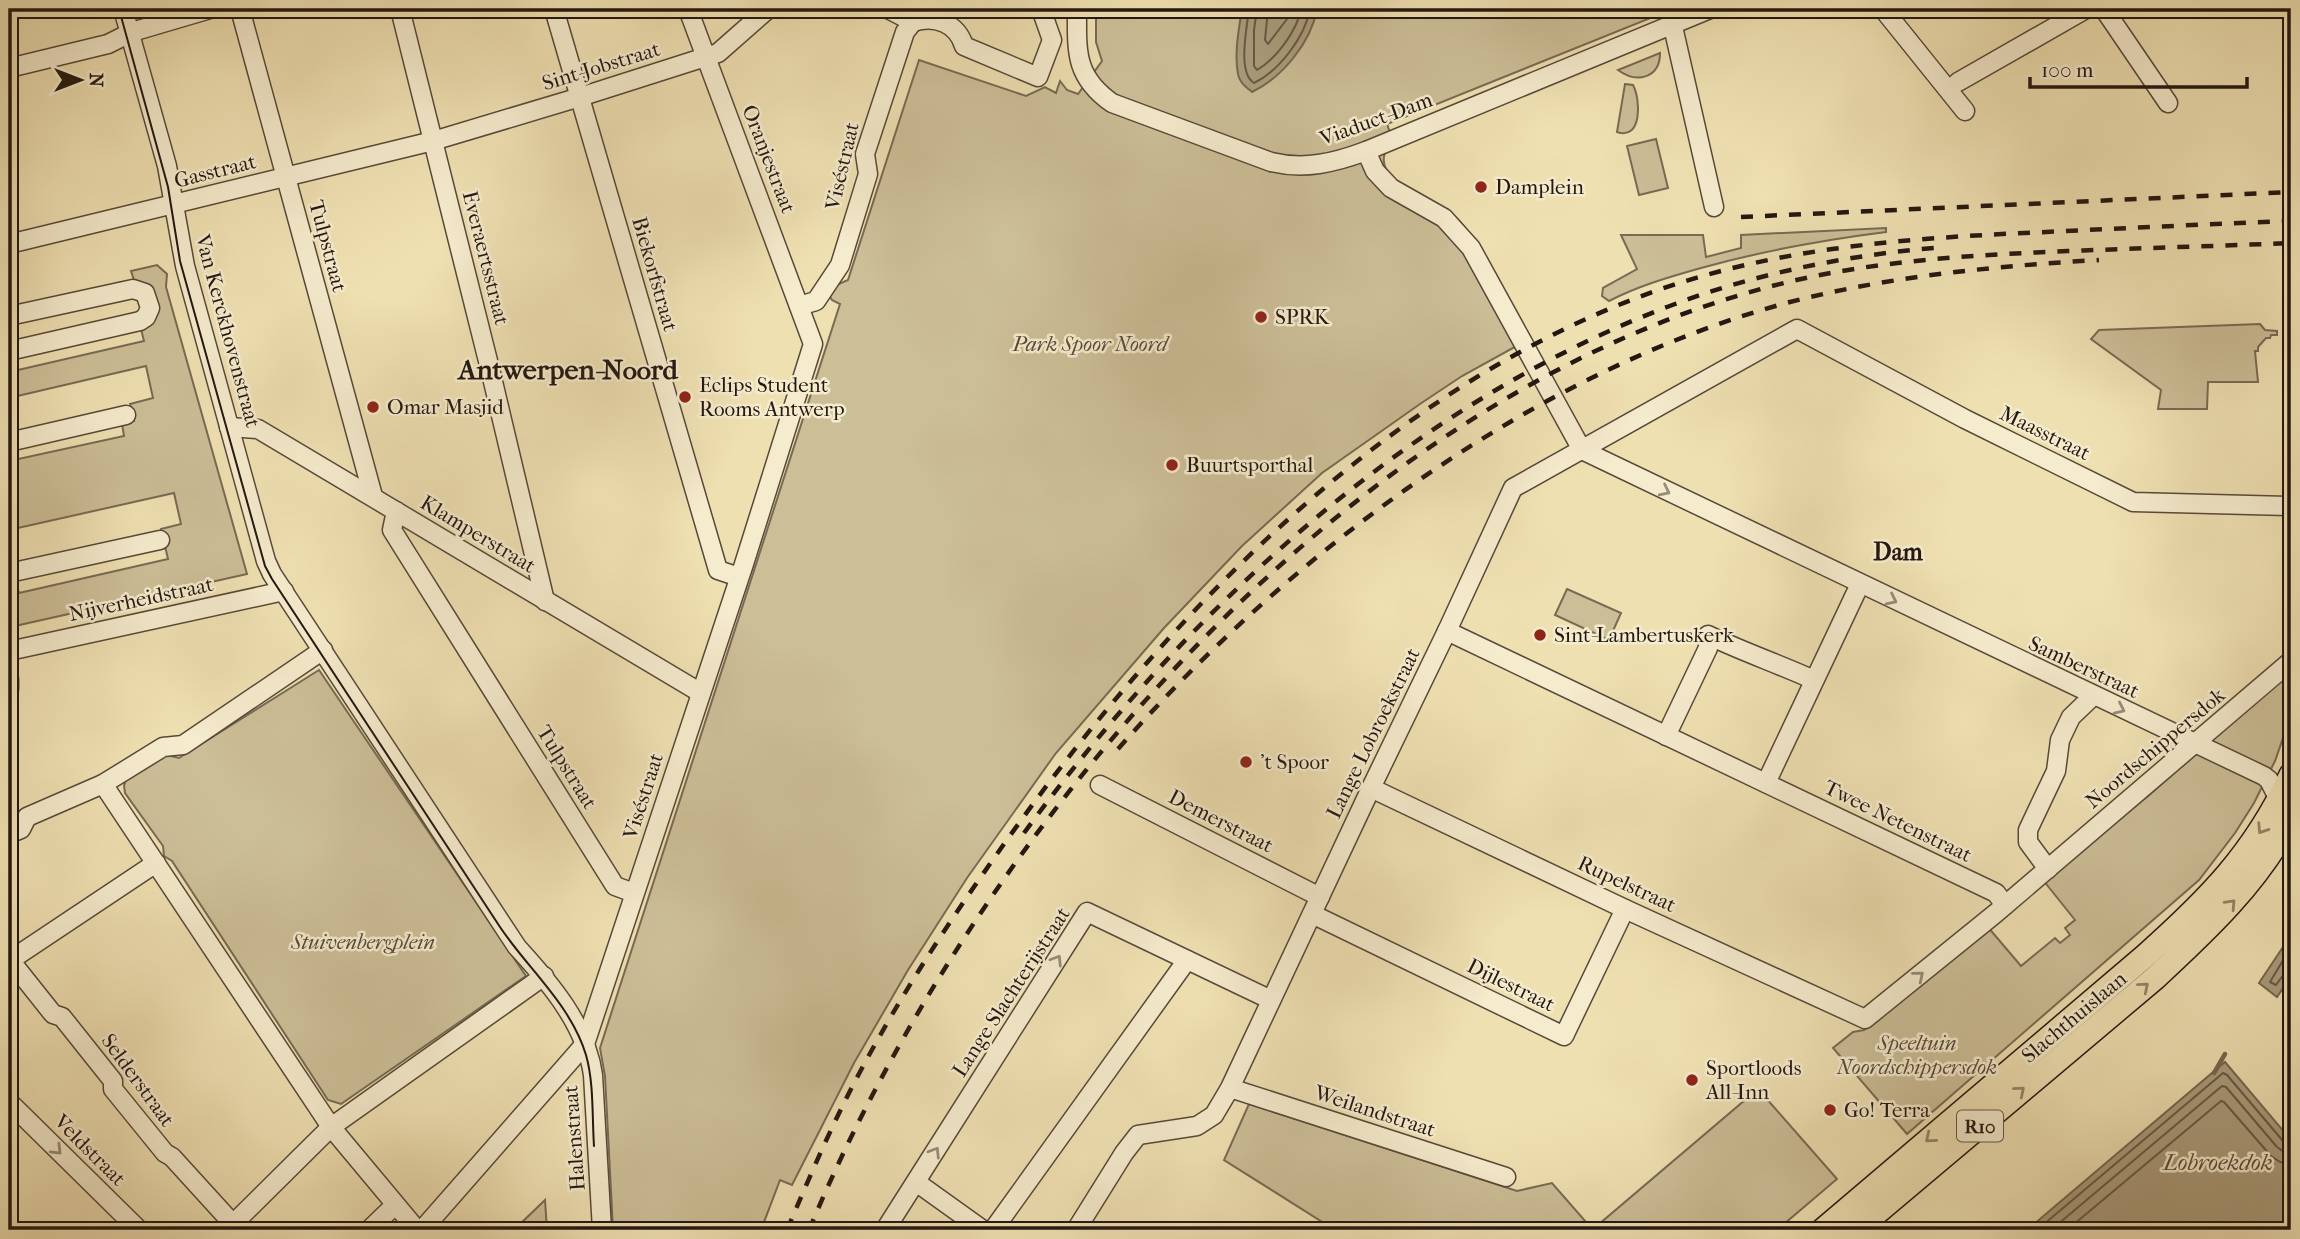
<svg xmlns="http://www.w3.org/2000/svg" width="2300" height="1239" font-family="'IM FELL French Canon',serif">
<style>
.green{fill:#ccbe97;stroke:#786a54;stroke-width:2}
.water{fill:#aa9c7b;stroke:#746751;stroke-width:2}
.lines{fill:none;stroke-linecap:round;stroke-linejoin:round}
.shore{stroke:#665a46;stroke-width:2}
.stream{stroke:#746751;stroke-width:4.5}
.minor-casing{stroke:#564939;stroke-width:21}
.major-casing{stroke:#231711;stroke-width:26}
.minor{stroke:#f5ebcd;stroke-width:18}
.major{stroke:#efe0b2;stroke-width:23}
.tram{stroke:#231711;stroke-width:2}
.rail{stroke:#231711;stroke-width:4.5;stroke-dasharray:12 12;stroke-linecap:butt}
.oneway{stroke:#968c78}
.oneway2{stroke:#93866a}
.poi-dot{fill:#8f2418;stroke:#f5ebcd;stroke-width:2.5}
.labels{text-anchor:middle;stroke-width:5;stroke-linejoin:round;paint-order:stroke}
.shield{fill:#f5ebcd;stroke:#625749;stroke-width:2}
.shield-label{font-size:19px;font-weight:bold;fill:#231711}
.street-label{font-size:21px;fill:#231711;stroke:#f5ebcd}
.poi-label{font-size:21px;fill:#231711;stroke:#f5ebcd;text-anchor:start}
.park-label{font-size:21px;font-style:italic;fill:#564939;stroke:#f5ebcd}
.water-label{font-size:23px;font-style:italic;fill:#594c3b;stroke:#f5ebcd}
.quarter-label{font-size:24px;font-weight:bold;fill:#231711;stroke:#f5ebcd}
.district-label{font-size:28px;font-weight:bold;fill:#231711;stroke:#f5ebcd}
</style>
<rect width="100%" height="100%" fill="#efe0b2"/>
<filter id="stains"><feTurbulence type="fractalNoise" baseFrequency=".00286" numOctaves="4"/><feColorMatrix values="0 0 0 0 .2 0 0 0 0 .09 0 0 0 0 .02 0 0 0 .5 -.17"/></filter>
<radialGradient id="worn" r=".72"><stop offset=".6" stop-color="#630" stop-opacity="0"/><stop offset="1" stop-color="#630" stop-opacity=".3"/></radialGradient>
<g class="green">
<path d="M1096,9H1506L1508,14L1535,9H1662L1663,13L1387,124L1395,146L1385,153C1374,182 1434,200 1452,214C1467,226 1477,246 1487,263C1501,288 1516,313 1531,338L1462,376L1420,404L1322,473L1242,546L1164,628L1056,753L967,878L908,970L854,1063L792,1185L780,1180L761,1230H613L605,1076L600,1048L840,304L832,300L829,295L832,287L848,280L919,60L1026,96L1045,87L1056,93L1060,81L1067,90L1078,94L1102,61L1096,42Z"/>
<path d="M1660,53C1660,78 1637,84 1618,70Z"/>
<path d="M1625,84L1633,85C1641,100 1642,141 1617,132Z"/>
<path d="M1656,139L1668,188L1639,195L1627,146Z"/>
<path d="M1886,228V232C1823,240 1762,251 1701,268C1669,277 1638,286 1609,301L1602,296L1603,288L1637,269L1621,235H1703L1706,257L1741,248V235Z"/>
<path d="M157,265L167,274L166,287L247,574L15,626L9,598V584L16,582L19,593L168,559L161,529L181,524L174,493L9,530V461L124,436L122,424L134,421L130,404L153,398L146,366L9,398V372L144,341L141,329L140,282L134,280L131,271Z"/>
<path d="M2260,324L2265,330L2277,331V335H2271L2270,338H2266L2258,347V351H2255L2258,382H2208L2207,409H2158L2161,390L2091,339L2099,330Z"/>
<path d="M1567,589L1621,613L1609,640L1555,615Z"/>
<path d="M319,670L526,976L341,1104L328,1100L172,861L164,856L163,846L125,793L124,786L126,779L163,754L179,758Z"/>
<path d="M2291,670V715L2275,761L2254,803L2235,833L2199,880L1907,1134L1833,1048L1853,1032L1864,1030L1987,926L2021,966L2055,938L2060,943L2070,935L2065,928L2075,920L2043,880L2148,796Z"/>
<path d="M1758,1089L1837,1179L1777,1230H1602L1598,1225Z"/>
<path d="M1249,1104L1517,1191L1552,1183L1593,1230H1335L1224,1160Z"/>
<path d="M545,1200L547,1230H517V1227Z"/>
</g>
<g class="water">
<path d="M1242,9H1317C1311,42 1283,77 1252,92C1246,87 1239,82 1238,74C1234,55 1239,27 1242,9Z"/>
<path d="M2291,935V976L2277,997L2259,983Z"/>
<path d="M2225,1062L2291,1140V1230H2027Z"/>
</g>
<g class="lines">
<g class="shore">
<path d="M1249,9C1247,27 1237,73 1254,83C1279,71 1305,37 1310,9"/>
<path d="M1257,9L1254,30V66L1257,70C1276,59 1297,31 1301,9"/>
<path d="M1268,9L1265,40L1268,44L1287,19L1291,9"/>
<path d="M2291,947L2270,982L2276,985L2284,974L2291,973"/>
<path d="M2037,1230L2223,1073L2227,1075L2283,1141L2291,1144"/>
<path d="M2051,1230L2222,1086L2226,1087L2277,1147L2284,1152L2291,1153"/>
<path d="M2067,1230L2221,1101L2224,1102L2271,1156L2280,1162L2291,1163"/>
</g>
<path class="stream" d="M2214,1073L2225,1054"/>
<g class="minor-casing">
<g id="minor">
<path d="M123,9L167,166L185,266L266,561L272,574L517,947C550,983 586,1025 593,1075L602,1230"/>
<path d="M240,9L373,496"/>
<path d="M400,9L490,369L545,601"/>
<path d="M554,9L718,570L739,577"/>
<path d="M888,9L913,22C935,15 957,23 964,46L1038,77L1052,40L1041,9"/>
<path d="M1077,9C1077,51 1074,76 1112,103L1271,162C1304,170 1334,163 1366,151L1710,9"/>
<path d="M1669,9L1714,207"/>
<path d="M1883,9L1965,111"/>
<path d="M2104,9L2168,103"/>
<path d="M9,68L108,44L132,32L210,9"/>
<path d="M1958,82L2086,9"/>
<path d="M1366,151L1375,171L1391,188L1444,218L1471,248L1582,450"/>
<path d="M9,244L433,141L580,97L718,53L768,9"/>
<path d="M799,306L816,301L840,265L868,174L865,154L905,32L913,22"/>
<path d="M9,316L133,289L145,293L150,308L146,317L140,321L9,351"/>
<path d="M229,427L258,429L701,693"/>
<path d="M9,442L126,415"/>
<path d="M1582,450L2264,776L2269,780L2279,800"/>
<path d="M396,511L392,530L615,886L634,893"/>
<path d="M9,573L160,540"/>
<path d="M1447,631L1996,893L2005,905"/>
<path d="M9,651L284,591"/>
<path d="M9,679V689"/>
<path d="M1666,736L1708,648V635C1743,652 1779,664 1814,680"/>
<path d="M1766,783L1860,584"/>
<path d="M103,784L331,1127L417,1230"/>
<path d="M1100,785L1320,897"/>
<path d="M1371,788L1625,909L1865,1019L1996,913L2291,661"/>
<path d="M9,834L21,829L27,817L103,784L163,747L183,745L323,650"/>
<path d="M2048,869L2028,842V830L2056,771L2060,740L2071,717L2093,696"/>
<path d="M1312,914L1564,1036L1625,909"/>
<path d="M10,960L53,1014L62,1017L113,1081V1089L165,1153L172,1157L233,1224"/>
<path d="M9,961L156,863"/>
<path d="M1230,1088L1506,1177"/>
<path d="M9,1102L139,1230"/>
<path d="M916,1182L983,1230"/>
<path d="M227,1230L331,1127L544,976"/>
<path d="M369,1230L395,1205"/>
<path d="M422,1230L585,1044L744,564L813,344L688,9"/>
<path d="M885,1230L1087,912L1271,1000"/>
<path d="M993,1230L1187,960"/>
<path d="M1076,1230L1124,1153L1138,1135L1197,1126L1214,1115L1230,1088L1371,788L1447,631L1513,488L1797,329L1965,419L2133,502L2291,506"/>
</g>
</g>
<g class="major-casing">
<g id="major">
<path d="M1823,1230L2144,957C2208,900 2254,854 2291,775"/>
<path d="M1856,1230L2155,978C2208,929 2257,883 2291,819"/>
</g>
</g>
<use href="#minor" class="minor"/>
<use href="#major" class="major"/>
<path class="tram" d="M119,9L168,187L180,261L265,566L272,579L500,927C528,969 571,1005 586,1055C594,1083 592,1117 594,1146"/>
<g class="rail">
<path d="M1741,217L2291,192"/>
<path d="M1118,749C1290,553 1535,370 1790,302C1891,276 1995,266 2099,260"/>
<path d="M1024,833C1188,609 1411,402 1675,304C1761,272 1854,254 1945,247"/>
<path d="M787,1230C810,1176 833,1122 861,1070C901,995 948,923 997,854C1167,611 1413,357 1706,275C1817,244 1931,237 2046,232C2128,228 2210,224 2291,221"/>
<path d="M809,1230C976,830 1348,390 1784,283C1878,260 1974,255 2070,251C2144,248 2218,246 2291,243"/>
</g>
</g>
<defs><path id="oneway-chevron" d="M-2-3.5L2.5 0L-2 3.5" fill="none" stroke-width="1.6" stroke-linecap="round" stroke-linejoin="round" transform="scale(1.75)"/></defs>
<g class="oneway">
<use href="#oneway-chevron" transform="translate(1665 491) rotate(26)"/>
<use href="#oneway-chevron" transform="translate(1892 600) rotate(26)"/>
<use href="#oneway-chevron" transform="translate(2120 709) rotate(25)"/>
<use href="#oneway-chevron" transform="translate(1057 960) rotate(-58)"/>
<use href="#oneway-chevron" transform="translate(1919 976) rotate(-39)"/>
<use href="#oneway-chevron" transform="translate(57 1150) rotate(45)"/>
<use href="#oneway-chevron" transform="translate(935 1152) rotate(-58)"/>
</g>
<g class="oneway2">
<use href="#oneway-chevron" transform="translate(2262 829) rotate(123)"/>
<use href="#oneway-chevron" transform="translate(2231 904) rotate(-47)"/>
<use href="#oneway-chevron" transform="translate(2144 987) rotate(-40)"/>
<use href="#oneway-chevron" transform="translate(2020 1091) rotate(-40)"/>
<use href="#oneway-chevron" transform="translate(1930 1138) rotate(140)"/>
</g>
<g class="poi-dot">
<circle cx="1481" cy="187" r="7"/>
<circle cx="1261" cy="317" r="7"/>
<circle cx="685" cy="397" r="7"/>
<circle cx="373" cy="407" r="7"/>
<circle cx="1172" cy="465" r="7"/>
<circle cx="1540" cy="635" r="7"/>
<circle cx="1246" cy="762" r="7"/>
<circle cx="1692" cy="1080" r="7"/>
<circle cx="1830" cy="1110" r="7"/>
</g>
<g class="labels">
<rect class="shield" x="1957" y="1110.5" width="46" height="31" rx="5"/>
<g class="shield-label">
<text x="1980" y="1133">R10</text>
</g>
<g class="street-label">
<text transform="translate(601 66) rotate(-17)" y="7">Sint-Jobstraat</text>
<text transform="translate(1376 119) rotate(-20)" y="7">Viaduct-Dam</text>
<text transform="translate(769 159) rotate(69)" y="7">Oranjestraat</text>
<text transform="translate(842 166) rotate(-77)" y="7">Viséstraat</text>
<text transform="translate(215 171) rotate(-14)" y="7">Gasstraat</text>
<text transform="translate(328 246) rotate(75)" y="7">Tulpstraat</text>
<text transform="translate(486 258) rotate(76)" y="7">Everaertsstraat</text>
<text transform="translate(655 274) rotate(74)" y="7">Biekorfstraat</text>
<text transform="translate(228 331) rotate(75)" y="7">Van Kerckhovenstraat</text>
<text transform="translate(2045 433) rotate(26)" y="7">Maasstraat</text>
<text transform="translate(478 534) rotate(31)" y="7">Klamperstraat</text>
<text transform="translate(141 599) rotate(-12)" y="7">Nijverheidstraat</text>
<text transform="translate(2084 667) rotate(25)" y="7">Samberstraat</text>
<text transform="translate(1373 733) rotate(-64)" y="7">Lange Lobroekstraat</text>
<text transform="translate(2155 748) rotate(-40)" y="7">Noordschippersdok</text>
<text transform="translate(567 767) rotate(58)" y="7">Tulpstraat</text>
<text transform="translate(643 796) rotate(-72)" y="7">Viséstraat</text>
<text transform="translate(1221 821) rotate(27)" y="7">Demerstraat</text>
<text transform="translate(1898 821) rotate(26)" y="7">Twee Netenstraat</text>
<text transform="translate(1627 884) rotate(25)" y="7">Rupelstraat</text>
<text transform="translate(1511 985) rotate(26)" y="7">Dijlestraat</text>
<text transform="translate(1011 992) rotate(-57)" y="7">Lange Slachterijstraat</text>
<text transform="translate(2074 1017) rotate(-40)" y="7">Slachthuislaan</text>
<text transform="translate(138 1080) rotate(54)" y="7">Selderstraat</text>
<text transform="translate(1375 1111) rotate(18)" y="7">Weilandstraat</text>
<text transform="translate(574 1138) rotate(-94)" y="7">Halenstraat</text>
<text transform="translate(90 1150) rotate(45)" y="7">Veldstraat</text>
</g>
<g class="poi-label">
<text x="1495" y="194">Damplein</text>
<text x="1275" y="324">SPRK</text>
<text x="699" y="392">Eclips Student<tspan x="699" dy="24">Rooms Antwerp</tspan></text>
<text x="387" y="414">Omar Masjid</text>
<text x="1186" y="472">Buurtsporthal</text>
<text x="1554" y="642">Sint-Lambertuskerk</text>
<text x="1260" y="769">'t Spoor</text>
<text x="1706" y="1075">Sportloods<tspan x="1706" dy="24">All-Inn</tspan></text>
<text x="1844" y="1117">Go! Terra</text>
</g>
<g class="park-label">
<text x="1090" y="351">Park Spoor Noord</text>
<text x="363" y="949">Stuivenbergplein</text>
<text x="1917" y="1050">Speeltuin<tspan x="1917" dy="24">Noordschippersdok</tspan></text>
</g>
<g class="water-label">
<text x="2218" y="1170">Lobroekdok</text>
</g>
<g class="quarter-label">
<text x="1898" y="560">Dam</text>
</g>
<g class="district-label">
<text x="568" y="379">Antwerpen-Noord</text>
</g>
</g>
<rect width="2300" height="1239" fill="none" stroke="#efe0b2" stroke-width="35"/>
<rect x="10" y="10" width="2279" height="1218" fill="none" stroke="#231711" stroke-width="3.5"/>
<rect x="18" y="18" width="2265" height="1204" fill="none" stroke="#231711" stroke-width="2"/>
<g transform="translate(80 80) rotate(90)" stroke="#f5ebcd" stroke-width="5" paint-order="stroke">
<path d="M0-5L12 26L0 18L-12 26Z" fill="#231711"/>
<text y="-10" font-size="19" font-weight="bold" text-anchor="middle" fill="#231711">N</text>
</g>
<path d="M2030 77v10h217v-10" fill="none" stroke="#231711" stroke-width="3.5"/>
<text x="2041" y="77" font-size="21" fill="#231711" stroke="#f5ebcd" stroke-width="5" paint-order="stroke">100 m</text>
<rect width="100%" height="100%" filter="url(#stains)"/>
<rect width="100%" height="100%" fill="url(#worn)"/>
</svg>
